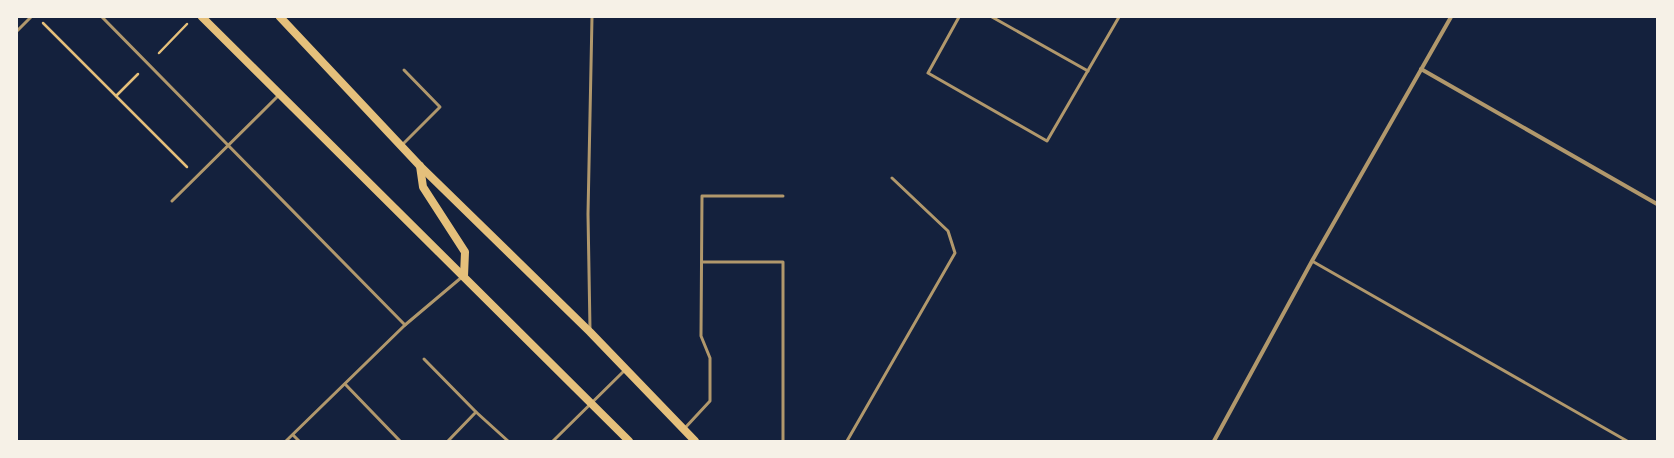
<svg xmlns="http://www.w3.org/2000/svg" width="1674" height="458" font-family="'Asap Condensed',sans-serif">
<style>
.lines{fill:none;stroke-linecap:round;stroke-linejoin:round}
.path{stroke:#e5c07b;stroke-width:2.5}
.service{stroke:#b1986c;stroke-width:3}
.minor{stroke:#b1986c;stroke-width:4}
.secondary{stroke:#e5c07b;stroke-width:8}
</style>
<rect width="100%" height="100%" fill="#14213d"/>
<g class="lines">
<g class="path">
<path d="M43,23L187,167"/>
<path d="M159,53L187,24"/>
<path d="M116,96L138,74"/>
</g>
<g class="service">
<path d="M102,17L405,325"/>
<path d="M959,17L928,73L1047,141L1119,17"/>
<path d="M992,17L1088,71"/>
<path d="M17,31L31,17"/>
<path d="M402,145L440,107L404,70"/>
<path d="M172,201L279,95"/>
<path d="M1312,261L1627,441"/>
<path d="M702,262H783V441"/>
<path d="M590,329L588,214L592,17"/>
<path d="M424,359L476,412L448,441"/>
<path d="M345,384L400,441"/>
<path d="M476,412L508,441"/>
<path d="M684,429L710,401V358L701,336L702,196H783"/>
<path d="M293,435L299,441"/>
<path d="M286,441L405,325L462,277"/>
<path d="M553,441L626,369"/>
<path d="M847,441L955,253L948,231L892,178"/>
</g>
<g class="minor">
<path d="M1421,69L1657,204"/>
<path d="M1214,441L1312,261L1451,17"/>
</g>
<g class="secondary">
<path d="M202,17L629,441"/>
<path d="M280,17L420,166L590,332L695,441"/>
<path d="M420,166L423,187L465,252L464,276"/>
</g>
</g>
<rect width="1674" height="458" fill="none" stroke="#f6f1e7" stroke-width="36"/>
</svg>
